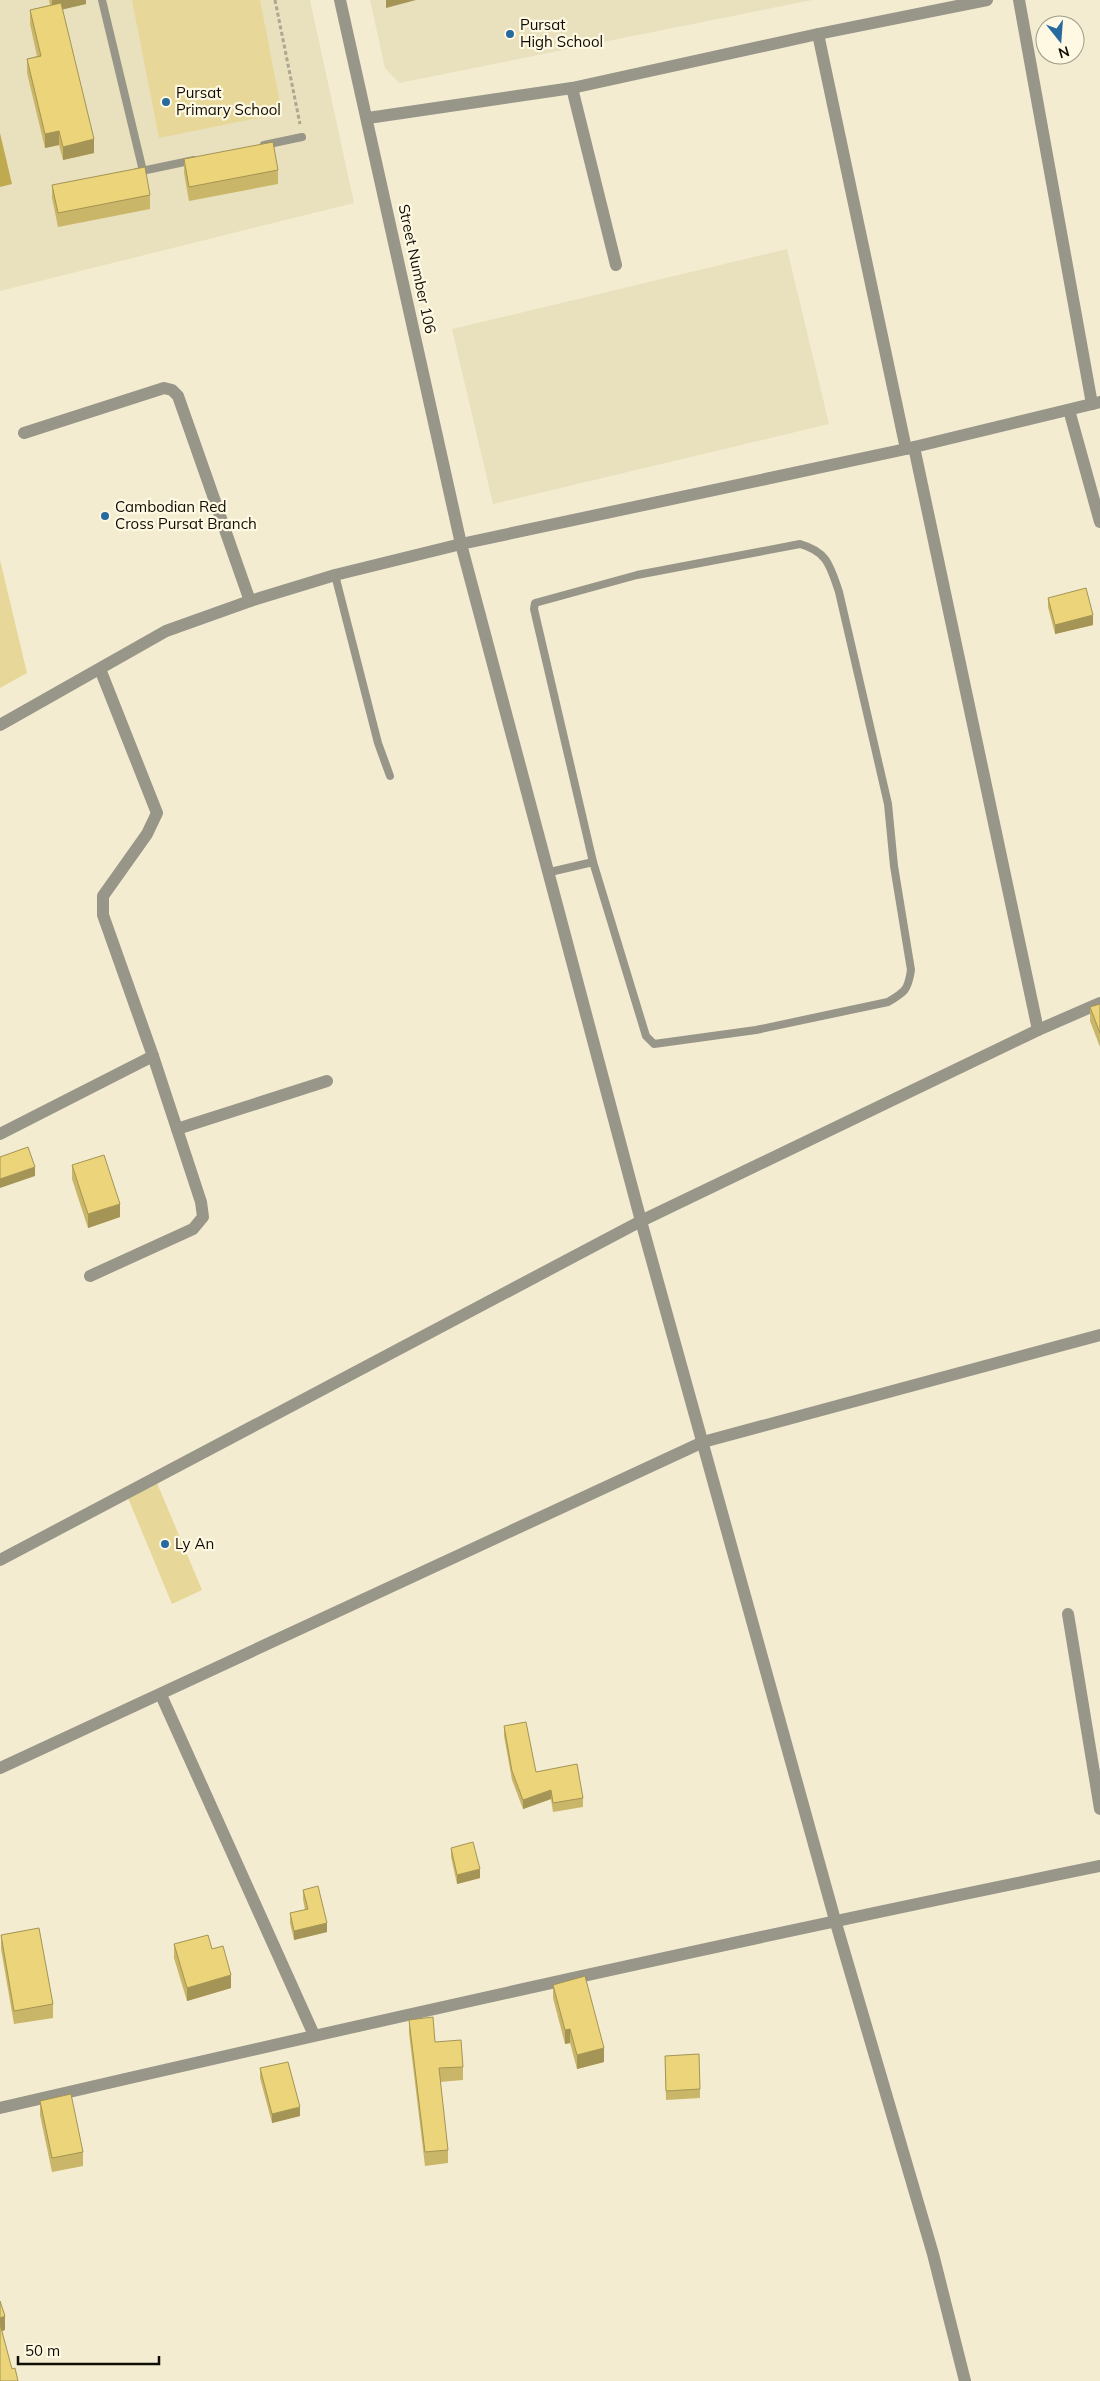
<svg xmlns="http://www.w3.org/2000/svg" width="1100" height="2381" font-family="Mulish,sans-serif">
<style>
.built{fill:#e9e0bd}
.green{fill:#e7d799}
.water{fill:#c0aa4f}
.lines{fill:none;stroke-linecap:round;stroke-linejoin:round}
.path{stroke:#aca791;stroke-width:3;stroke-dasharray:4 2.5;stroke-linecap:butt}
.service{stroke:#989589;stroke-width:8}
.minor{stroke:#989589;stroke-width:12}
.tertiary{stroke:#989589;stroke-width:12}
.wall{fill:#cab668}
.shaded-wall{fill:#a49455}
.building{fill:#ebd479;stroke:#a49455}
.poi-dot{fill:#266a9f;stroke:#fff9e3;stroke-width:2}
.labels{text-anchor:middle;stroke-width:4.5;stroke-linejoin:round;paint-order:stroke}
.poi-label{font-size:15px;fill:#0f0d04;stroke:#fff9e3;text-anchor:start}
.street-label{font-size:15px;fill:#0f0d04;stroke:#fff9e3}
</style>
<rect width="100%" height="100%" fill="#f3ecd0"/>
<g class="built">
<path d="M0,0H310L354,203L0,291Z"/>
<path d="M370,0H812L399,83L385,68Z"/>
<path d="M787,249L829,424L493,504L452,329Z"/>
</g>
<g class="green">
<path d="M132,0H260L282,113L159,138Z"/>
<path d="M0,560L27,673L0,688Z"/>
<path d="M157,1483L202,1590L172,1604L128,1498Z"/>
</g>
<path class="water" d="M0,133L12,184L0,187Z"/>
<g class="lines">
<path class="path" d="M275,0L300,124"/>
<g class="service">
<path d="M102,0L143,171"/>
<path d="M264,145L302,137"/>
<path d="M137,172L194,160"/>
<path d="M800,544C828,552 830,566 839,592L888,804L894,866L911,970C908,990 905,992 888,1002L756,1030L654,1044L646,1036L593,862L534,609L535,603L637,575Z"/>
<path d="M335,575L378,743L390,776"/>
<path d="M550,872L593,862"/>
</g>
<g class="minor">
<path d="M1019,0L1092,404"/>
<path d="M818,34L906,449"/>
<path d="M572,88L616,265"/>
<path d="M368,118L572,88L818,34L987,0"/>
<path d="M1069,410L1100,522"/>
<path d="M24,433L164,388L172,390L178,396L250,601"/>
<path d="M914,447L1038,1030"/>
<path d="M461,544L641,1221L835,1920L933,2254L965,2381"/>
<path d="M177,1129L327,1081"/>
<path d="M0,1134L153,1056"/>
<path d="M90,1276L193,1229L203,1217L201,1202L153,1056L103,915V896L147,834L157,813L100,669"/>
<path d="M0,1560L641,1221L1038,1030L1100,1003"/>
<path d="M1068,1614L1100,1809"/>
<path d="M161,1695L314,2035"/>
<path d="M0,1768L703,1442L1100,1335"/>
<path d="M0,2108C366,2023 732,1941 1100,1866"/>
</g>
<g class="tertiary">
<path d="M340,0L461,544"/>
<path d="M0,725L166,631L250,601L335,575L461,544L906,449L1100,402"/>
</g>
</g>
<g class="wall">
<path d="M49,0H86V4L62,9L94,153L63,160L59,145L45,148L27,73V59L37,56L30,24V10L50,5Z"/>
<path d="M184,159L278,170V184L189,201L184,173Z"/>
<path d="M52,185L150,195V209L58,227L52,198Z"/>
<path d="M1048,598L1093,625L1055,634L1048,607Z"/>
<path d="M1100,1004V1047L1090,1021V1007Z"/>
<path d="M72,1165L120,1217L88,1228L72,1179Z"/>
<path d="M504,1726L536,1772L583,1798V1807L553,1812L551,1799L523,1809L512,1780L504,1736Z"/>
<path d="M451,1848L480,1878L457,1884L451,1857Z"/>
<path d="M303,1890L327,1932L294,1940L290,1923V1913L305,1910L303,1899Z"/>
<path d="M1,1935L53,2004V2018L14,2024L1,1949Z"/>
<path d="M174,1944L212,1949L231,1988L187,2001L174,1958Z"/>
<path d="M553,1985L604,2062L577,2069L570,2043L565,2044L553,1998Z"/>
<path d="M409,2020L435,2042L463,2067V2080L440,2082L448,2150V2163L425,2166L409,2033Z"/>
<path d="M665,2056L700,2089V2098L666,2100Z"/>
<path d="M260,2068L300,2116L272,2123L260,2078Z"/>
<path d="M40,2101L83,2152V2166L52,2172L40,2115Z"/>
</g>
<g class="shaded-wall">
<path d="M52,0H86V4L52,12Z"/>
<path d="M386,0H416L386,8Z"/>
<path d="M59,131V145L45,148V134Z"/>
<path d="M94,139V153L63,160V147Z"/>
<path d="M1093,615V625L1055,634V625Z"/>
<path d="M35,1167V1176L0,1188V1179Z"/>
<path d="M120,1204V1217L88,1228V1214Z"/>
<path d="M551,1790V1799L523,1809V1800Z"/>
<path d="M480,1869V1878L457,1884V1875Z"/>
<path d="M327,1923V1932L294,1940V1931Z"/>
<path d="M231,1975V1988L187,2001V1988Z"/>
<path d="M570,2029V2043L565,2044V2030Z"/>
<path d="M604,2048V2062L577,2069V2055Z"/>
<path d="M300,2107V2116L272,2123V2114Z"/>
<path d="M5,2316V2330L0,2332V2318Z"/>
</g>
<g class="building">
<path d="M61,3L94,139L63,147L59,131L45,134L27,59L41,56L30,10Z"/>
<path d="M273,142L278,170L189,187L184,159Z"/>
<path d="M145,167L150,195L58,213L52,185Z"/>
<path d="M1086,588L1093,615L1055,625L1048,598Z"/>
<path d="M1100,1004V1033L1090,1007Z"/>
<path d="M28,1147L35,1167L0,1179V1157Z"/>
<path d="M104,1155L120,1204L88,1214L72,1165Z"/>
<path d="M526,1722L536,1772L577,1764L583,1798L553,1803L551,1790L523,1800L512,1771L504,1726Z"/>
<path d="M473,1842L480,1869L457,1875L451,1848Z"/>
<path d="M318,1886L327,1923L294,1931L290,1913L308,1909L303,1890Z"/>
<path d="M39,1928L53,2004L14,2011L1,1935Z"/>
<path d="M208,1935L212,1949L223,1946L231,1975L187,1988L174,1944Z"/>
<path d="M585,1976L604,2048L577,2055L570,2029L565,2030L553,1985Z"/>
<path d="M433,2017L435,2042L461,2040L463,2067L439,2068L448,2150L425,2152L409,2020Z"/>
<path d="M699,2054L700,2089L666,2091L665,2056Z"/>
<path d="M288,2062L300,2107L272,2114L260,2068Z"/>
<path d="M71,2094L83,2152L52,2158L40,2101Z"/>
<path d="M0,2301L5,2316L0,2318Z"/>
<path d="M0,2324L12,2369L15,2368L18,2381H0Z"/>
</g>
<g class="poi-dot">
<circle cx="510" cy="34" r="5"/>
<circle cx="166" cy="102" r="5"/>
<circle cx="105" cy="516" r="5"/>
<circle cx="165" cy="1544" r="5"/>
</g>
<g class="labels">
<g class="poi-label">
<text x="520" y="30">Pursat<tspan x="520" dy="17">High School</tspan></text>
<text x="176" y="98">Pursat<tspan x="176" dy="17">Primary School</tspan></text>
<text x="115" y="512">Cambodian Red<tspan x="115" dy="17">Cross Pursat Branch</tspan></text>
<text x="175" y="1549">Ly An</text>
</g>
<g class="street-label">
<text transform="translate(417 269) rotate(78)" y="5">Street Number 106</text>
</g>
</g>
<g transform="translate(1060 40) rotate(163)"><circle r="24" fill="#fff9e3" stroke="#9f9b8a"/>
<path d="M0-4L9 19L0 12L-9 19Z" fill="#266a9f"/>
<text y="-8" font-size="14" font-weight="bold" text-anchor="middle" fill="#0f0d04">N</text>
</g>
<path d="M18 2356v8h141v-8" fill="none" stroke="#0f0d04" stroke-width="2.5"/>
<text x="25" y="2356" font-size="15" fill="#0f0d04" stroke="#fff9e3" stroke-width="4" paint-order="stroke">50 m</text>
</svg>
